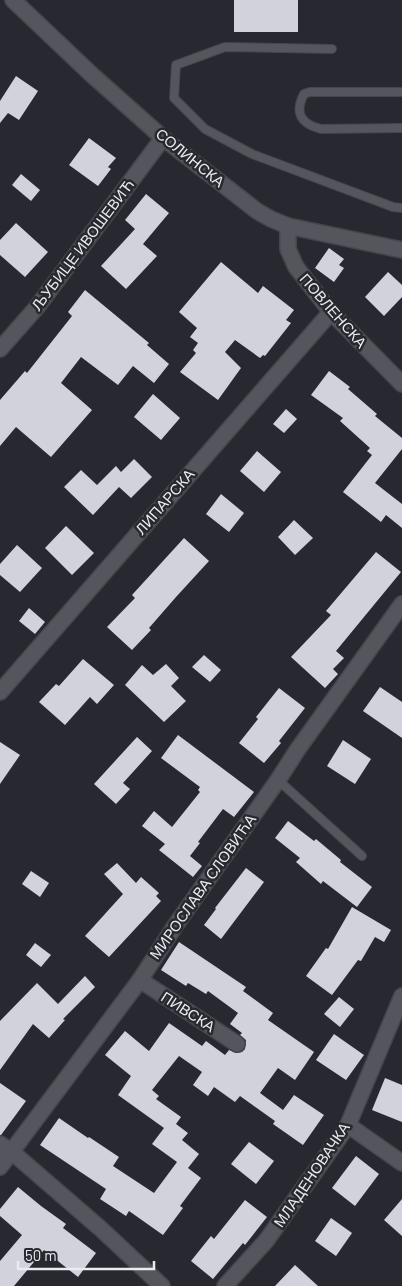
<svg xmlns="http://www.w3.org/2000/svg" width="402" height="1286" font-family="Barlow,sans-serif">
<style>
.building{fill:#d2d2dd}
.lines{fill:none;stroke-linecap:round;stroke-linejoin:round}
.service-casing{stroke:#45454c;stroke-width:10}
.minor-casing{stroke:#45454c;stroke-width:18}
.service{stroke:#55555e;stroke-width:8}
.minor{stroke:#55555e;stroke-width:15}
.labels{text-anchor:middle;stroke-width:5;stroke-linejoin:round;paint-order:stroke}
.street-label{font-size:15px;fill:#eaeaef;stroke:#282930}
</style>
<rect width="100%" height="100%" fill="#282930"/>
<g class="building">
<rect x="234" y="0" width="64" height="32"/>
<path d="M16,76L38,91L19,120L8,113L0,123V101Z"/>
<path d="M89,138L116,158L108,167L111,169L98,186L69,165Z"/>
<path d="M21,174L40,190L31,201L12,185Z"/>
<path d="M146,194L169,213L143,244L157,256L126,289L101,266L135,229L125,220Z"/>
<path d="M16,223L48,252L25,277L0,255V240Z"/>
<path d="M329,248L344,259L339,265L344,268L334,282L315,268Z"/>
<path d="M221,262L258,293L263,286L294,310L286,320L291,323L265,356L263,355L260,358L235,340L225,352L241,368L218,400L180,372L196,353L193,350L198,343L190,337L197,328L179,312Z"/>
<path d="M388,272L402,285V297L384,316L365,297Z"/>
<path d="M85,290L149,343L147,345L169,364L154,383L133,366L118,385L81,357L61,383L92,410L51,457L16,427L0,446V400L25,371L27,373L72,316L68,312Z"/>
<path d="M329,371L350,387L348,389L377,414L375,416L402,438V449L375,483L402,504V528L386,515L381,522L343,492L372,455L367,451L370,448L340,421L343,418L311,395Z"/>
<path d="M153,394L180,418L161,440L134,417Z"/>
<path d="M286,409L297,419L284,433L273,424Z"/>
<path d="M257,451L281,472L264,492L240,471Z"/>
<path d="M134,459L152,477L131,498L119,487L93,515L64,487L81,470L97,485L116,466L121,472Z"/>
<path d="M221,494L244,513L229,532L206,514Z"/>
<path d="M294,520L313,538L295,555L278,537Z"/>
<path d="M66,526L94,553L72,575L45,548Z"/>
<path d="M184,538L209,561L176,597L149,628L151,630L132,650L107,627L135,598L132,595Z"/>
<path d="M17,545L42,568L20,592L0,575V564Z"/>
<path d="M376,552L401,572L336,651L344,658L333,669L338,674L325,688L291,657L331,615L326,611Z"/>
<path d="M29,608L45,622L35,634L19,621Z"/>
<path d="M204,655L221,670L210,682L192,667Z"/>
<path d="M83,659L114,685L97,704L90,697L65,725L39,702L56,684L59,686Z"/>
<path d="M166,664L179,678L171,686L186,701L164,722L125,685L142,665L153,675Z"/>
<path d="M380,687L402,702V738L363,711Z"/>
<path d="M279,688L305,708L279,741L281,743L264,763L239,743L258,719L256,717Z"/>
<path d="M178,735L254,792L234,817L223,809L198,842L200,843L190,856L202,866L193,877L159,850L165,844L142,826L154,811L172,827L200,792L198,790L200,787L161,758Z"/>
<path d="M137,737L152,751L123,783L130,789L116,804L94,784Z"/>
<path d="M343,740L371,759L355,784L327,766Z"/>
<path d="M0,742L20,755L0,784Z"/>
<path d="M288,821L314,841L316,839L341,860L340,862L372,887L357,907L323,881L321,884L296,862L300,858L275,838Z"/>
<path d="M117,863L136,883L141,877L159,893L156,896L161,901L109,957L85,936L123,894L104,874Z"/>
<path d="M246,868L264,882L221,939L204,925L216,909L215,908Z"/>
<path d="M31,871L49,883L40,897L22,884Z"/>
<path d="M352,907L391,930L384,942L375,937L361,961L358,960L332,995L306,976L326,948L328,949Z"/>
<path d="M179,942L246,987L243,991L273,1013L268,1020L314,1052L295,1080L278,1068L260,1093L283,1110L294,1095L324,1115L303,1145L273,1124L275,1121L240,1096L235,1102L214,1087L208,1096L193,1085L202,1072L179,1056L152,1090L159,1096L156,1099L181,1117L176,1124L188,1133L182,1140L199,1154L188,1168L201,1178L180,1206L183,1208L163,1235L129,1211L126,1216L100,1199L106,1189L40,1145L59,1118L88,1138L89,1137L119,1157L113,1166L154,1193L177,1162L152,1144L164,1128L118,1095L131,1076L105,1055L125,1031L149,1051L169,1023L202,1046L206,1041L225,1055L229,1050L237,1053L242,1052L245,1049L246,1040L240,1035L242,1033L230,1024L238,1013L208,991L206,994L188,983L186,986L161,970Z"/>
<path d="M35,943L51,955L41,967L26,955Z"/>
<path d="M85,976L95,987L63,1019L65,1020L49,1038L33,1024L0,1070V1021L37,983L58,1004Z"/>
<path d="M339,997L354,1009L340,1027L324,1014Z"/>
<path d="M334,1034L364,1055L346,1080L316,1060Z"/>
<path d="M385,1078L402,1085V1122L372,1110Z"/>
<path d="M0,1083L26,1101L1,1135H0Z"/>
<path d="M249,1142L274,1161L256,1184L231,1164Z"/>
<path d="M356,1156L379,1174L355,1206L332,1188Z"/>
<path d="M18,1187L41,1206L66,1224L63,1228L96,1253L78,1277L44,1250L14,1286H0V1261L22,1235L0,1216V1209Z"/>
<path d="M402,1199V1236L384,1220Z"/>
<path d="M245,1200L267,1217L245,1245L243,1243L213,1279L191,1261L211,1236L214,1239Z"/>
<path d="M331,1218L352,1233L336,1256L315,1241Z"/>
<path d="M295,1265L318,1286H275Z"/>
</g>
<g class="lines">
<g class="service-casing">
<g id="service">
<path d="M332,49L225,47L176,65L174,98L205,129L252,154L393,207L402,208"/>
<path d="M402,92H310L304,94C294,113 301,124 321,129L402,128"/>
<path d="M278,780L362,856"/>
</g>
</g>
<g class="minor-casing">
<g id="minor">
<path d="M13,0L91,74L163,138L257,211L271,219L288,226L402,250"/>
<path d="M288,226V249L296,267L331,312L402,384"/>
<path d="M0,349L37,307L163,138"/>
<path d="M0,692L331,312"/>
<path d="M140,980L237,1044"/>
<path d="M348,1125L402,1163"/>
<path d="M0,1144L12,1152L101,1229L162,1286"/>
<path d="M0,1167L140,980L175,926L278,780L298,749L402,604"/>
<path d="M225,1286L266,1241L348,1125L402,996"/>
</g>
</g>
<use href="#service" class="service"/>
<use href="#minor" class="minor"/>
</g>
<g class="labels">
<g class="street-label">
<text transform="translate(190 158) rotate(39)" y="5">СОЛИНСКА</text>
<text transform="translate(83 245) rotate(-53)" y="5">ЉУБИЦЕ ИВОШЕВИЋ</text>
<text transform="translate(333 311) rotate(49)" y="5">ПОВЛЕНСКА</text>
<text transform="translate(165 502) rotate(-49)" y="5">ЛИПАРСКА</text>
<text transform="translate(203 887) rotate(-55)" y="5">МИРОСЛАВА СЛОВИЋА</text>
<text transform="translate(188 1012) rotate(33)" y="5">ПИВСКА</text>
<text transform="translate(312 1175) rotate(-56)" y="5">МЛАДЕНОВАЧКА</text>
</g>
</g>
<path d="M18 1261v8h136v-8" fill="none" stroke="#eaeaef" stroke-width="2.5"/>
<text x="25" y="1261" font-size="15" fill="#eaeaef" stroke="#282930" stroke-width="4" paint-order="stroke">50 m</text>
</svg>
